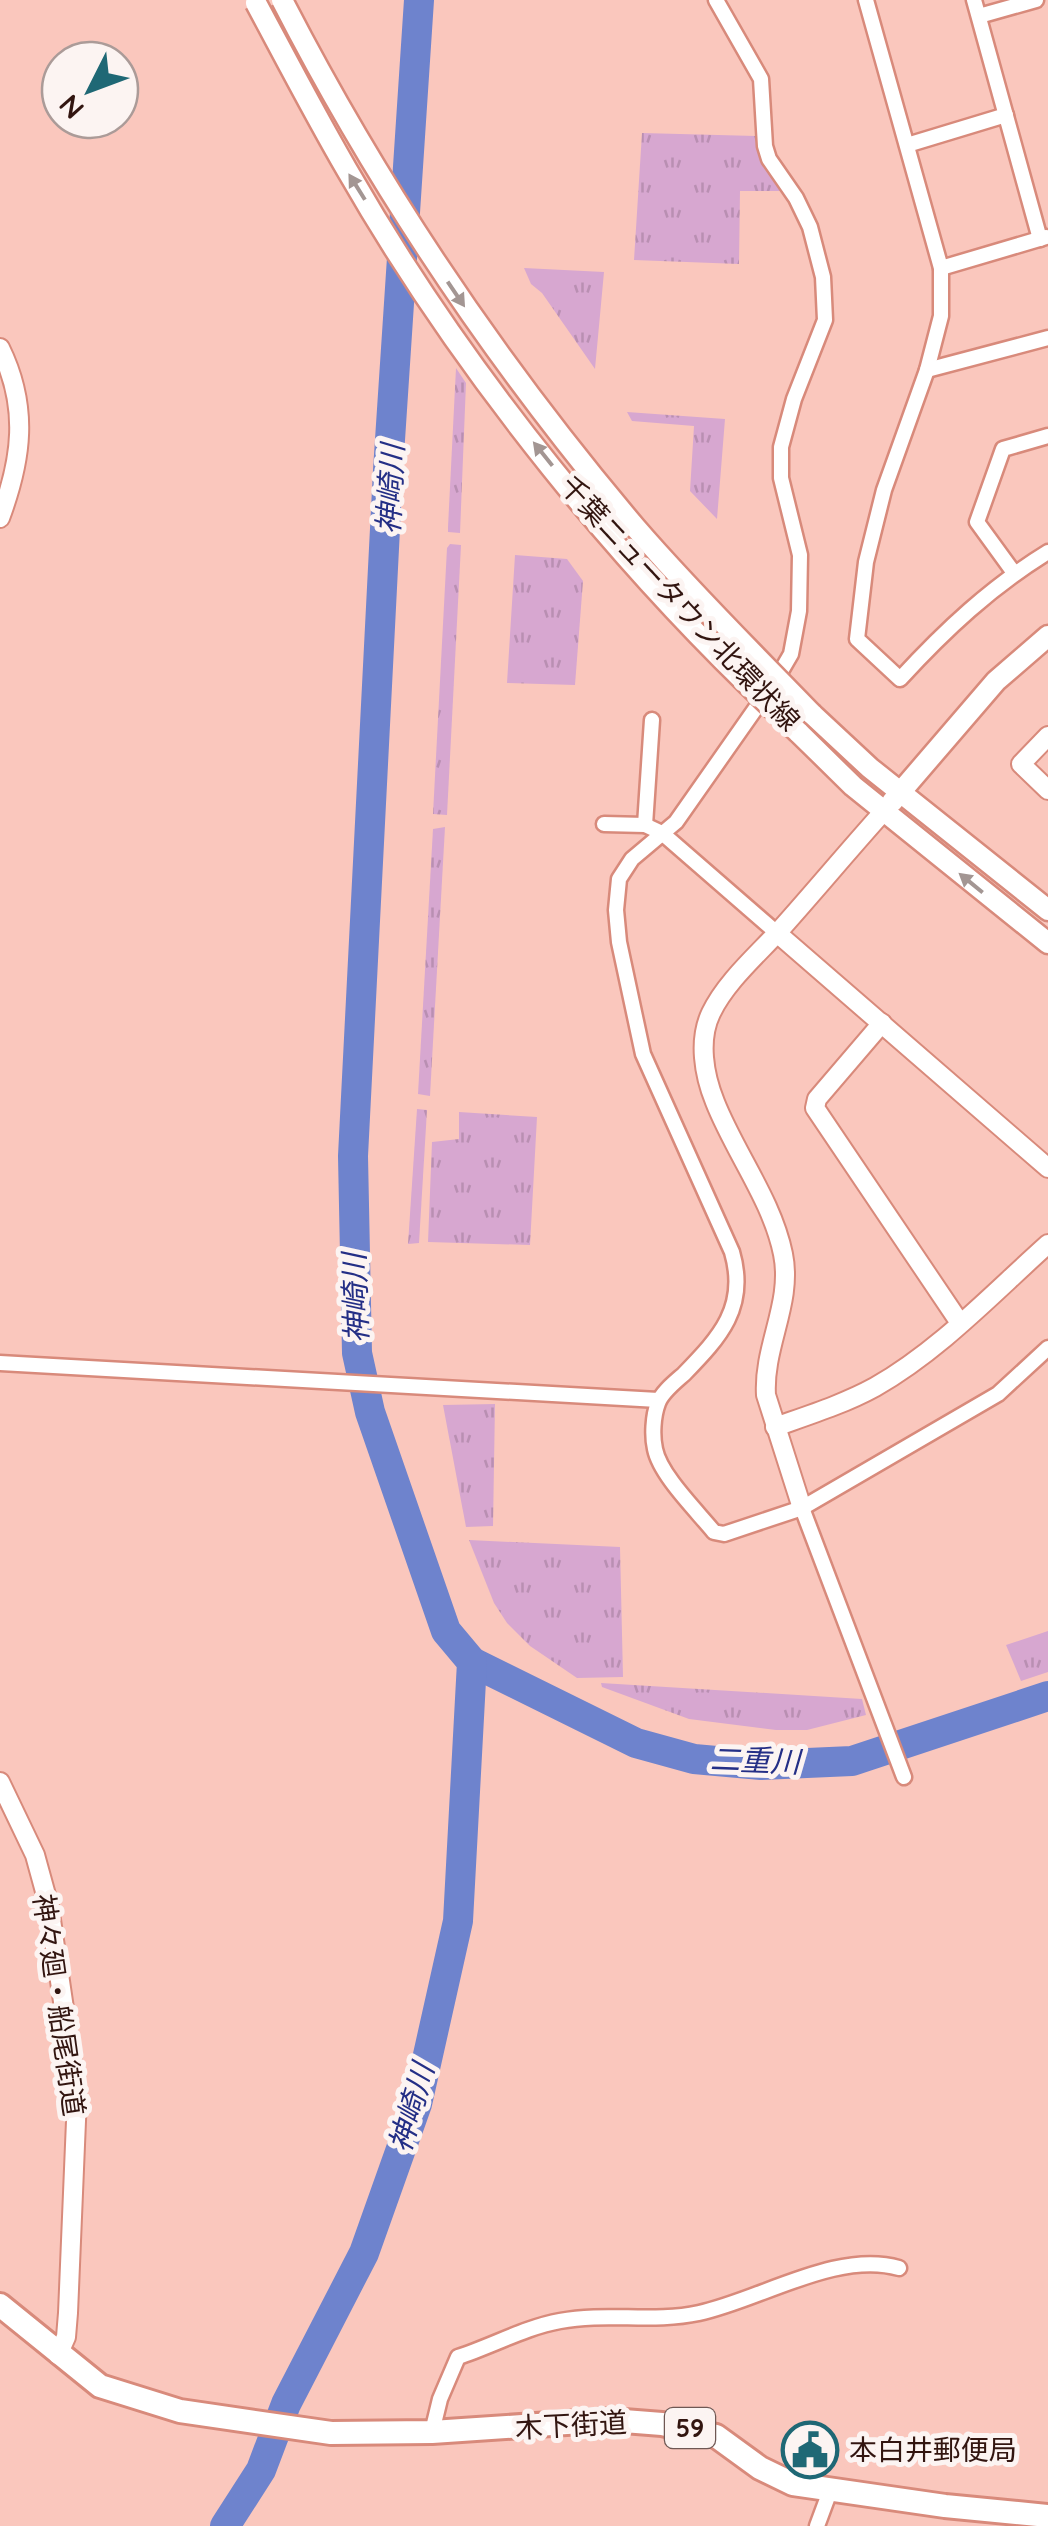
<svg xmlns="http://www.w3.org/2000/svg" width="1048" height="2526" font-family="Quicksand,'Noto Sans JP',sans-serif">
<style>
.grass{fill:url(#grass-tufts)}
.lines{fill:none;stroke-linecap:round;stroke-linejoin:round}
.river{stroke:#6e83cd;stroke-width:30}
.minor-casing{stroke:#d88a7b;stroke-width:19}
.tertiary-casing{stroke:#d88a7b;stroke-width:22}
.secondary-casing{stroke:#d88a7b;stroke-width:25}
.primary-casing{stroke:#d88a7b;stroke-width:28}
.minor{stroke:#fff;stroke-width:14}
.tertiary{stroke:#fff;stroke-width:18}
.secondary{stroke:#fff;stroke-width:20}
.primary{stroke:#fff;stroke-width:22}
.secondary-bridge-casing{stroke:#d88a7b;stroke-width:25;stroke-linecap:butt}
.secondary-bridge{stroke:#fff;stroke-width:20}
.oneway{fill:#a39693}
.labels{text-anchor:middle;stroke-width:10;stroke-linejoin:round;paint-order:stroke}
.shield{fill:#fcf4f2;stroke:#6f5854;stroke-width:2.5}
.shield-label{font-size:25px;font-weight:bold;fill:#321510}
.street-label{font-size:28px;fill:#321510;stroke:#fcf4f2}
.poi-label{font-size:28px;fill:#321510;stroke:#fcf4f2;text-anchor:start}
.water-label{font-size:30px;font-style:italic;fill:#242f86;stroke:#fcf4f2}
</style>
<defs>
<pattern id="grass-tufts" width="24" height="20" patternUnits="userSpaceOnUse" patternTransform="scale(2.5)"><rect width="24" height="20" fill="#d7a7d0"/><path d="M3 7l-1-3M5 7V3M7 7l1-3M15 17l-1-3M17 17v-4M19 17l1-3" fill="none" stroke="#b98fb2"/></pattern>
</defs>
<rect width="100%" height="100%" fill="#fac7bd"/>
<g class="grass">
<path d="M642,133L756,136L761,160L783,191H740L739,264L634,260Z"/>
<path d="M524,268L604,272L595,369L542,293L531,284Z"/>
<path d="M456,368L466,383L460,533L448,532V527Z"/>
<path d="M627,412L725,419L717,519L690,491L694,426L632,421Z"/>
<path d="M450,544L461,545L447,815L433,814L447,548Z"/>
<path d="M515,555L567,559L583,581L575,685L507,683Z"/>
<path d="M445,827L430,1096L418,1094L433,829Z"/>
<path d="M417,1109L427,1110L419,1243L408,1244Z"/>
<path d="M459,1112L537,1117L530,1245L428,1242L432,1142L459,1139Z"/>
<path d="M495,1404L493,1526L466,1527L443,1405Z"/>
<path d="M469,1540L620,1547L623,1677L577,1678L530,1646L507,1623L494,1603Z"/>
<path d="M1048,1631V1672L1021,1681L1006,1645Z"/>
<path d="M601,1683L862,1699L866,1715L807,1730H776L689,1719L602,1687Z"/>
</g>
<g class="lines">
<g class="river">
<path d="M472,1662L636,1743L694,1759L761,1765L852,1761L1048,1696"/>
<path d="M225,2526L261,2470L286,2404L364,2253L417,2104L458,1921L472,1662L446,1631L370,1412L357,1353L353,1156L388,470L419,0"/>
</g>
<g class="minor-casing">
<g id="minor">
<path d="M716,0L761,79L765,146L769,159L796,198L810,227L823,277L825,320L794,399L781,447V478L800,555L799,611L791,654L777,678L676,822L632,859L619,879L616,910L619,942L643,1054L732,1252C748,1307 720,1337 684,1374C675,1382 662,1392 658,1403C653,1416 652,1436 655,1449C660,1475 697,1511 714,1532L724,1534L802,1508L998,1394L1048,1348"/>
<path d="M866,0L941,268V316L927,370L884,490L866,562L857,639L900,679C945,630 991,587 1048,552"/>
<path d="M974,0L1040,239"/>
<path d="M979,16L1036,0"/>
<path d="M907,145L1006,115"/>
<path d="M941,268L1046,237"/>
<path d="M927,370L1048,338"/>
<path d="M1014,573L977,522L1003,449L1048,436"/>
<path d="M604,824L645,825L662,833L777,933"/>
<path d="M645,825L652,720"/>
<path d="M0,1363L658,1400"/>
<path d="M802,1508L904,1777"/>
<path d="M432,2432L440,2399L458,2357C492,2346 526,2327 560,2321C606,2312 653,2323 699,2313C760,2300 837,2250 899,2268"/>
<path d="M817,2526L830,2491"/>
</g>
</g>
<g class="tertiary-casing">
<g id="tertiary">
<path d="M0,348C29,407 22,459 0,518"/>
<path d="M1048,736L1021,764L1048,790"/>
<path d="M777,933L1048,1168"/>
<path d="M882,1023L817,1099L815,1108L960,1323"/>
<path d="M775,1427C809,1415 844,1404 875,1387C940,1350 993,1293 1048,1244"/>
<path d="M802,1508L766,1395C763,1346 793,1303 783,1254C772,1200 735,1153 715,1102C704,1075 698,1040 711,1013C726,982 756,956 779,931C814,892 848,851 884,811"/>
<path d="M0,1782L35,1855L49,1906L77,2097L68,2313L66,2337L58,2355"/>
</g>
</g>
<g class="secondary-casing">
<g id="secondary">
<path d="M812,714L870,768L1048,910"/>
<path d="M798,732L853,786L1048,943"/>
<path d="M892,802L996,681L1048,636"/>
</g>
</g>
<g class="primary-casing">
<path id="primary" d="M0,2305L100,2386L180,2411L331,2433L432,2432L611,2420L662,2424L716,2436L760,2468L793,2484L945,2506L1048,2516"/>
</g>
<use href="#minor" class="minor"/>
<use href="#tertiary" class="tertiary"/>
<use href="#secondary" class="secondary"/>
<use href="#primary" class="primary"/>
<g class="secondary-bridge-casing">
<g id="secondary-bridge">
<path d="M282,0C379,189 498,365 635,527C691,592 753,653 812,714"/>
<path d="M256,3C286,59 315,115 347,170C462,371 627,576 798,732"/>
</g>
</g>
<use href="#secondary-bridge" class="secondary-bridge"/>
</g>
<defs><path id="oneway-solid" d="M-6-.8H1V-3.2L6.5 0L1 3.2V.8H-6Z" transform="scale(2.5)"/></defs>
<g class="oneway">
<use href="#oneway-solid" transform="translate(357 187) rotate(-122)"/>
<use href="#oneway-solid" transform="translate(456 294) rotate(56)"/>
<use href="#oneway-solid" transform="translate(543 454) rotate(-129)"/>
<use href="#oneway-solid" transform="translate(971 883) rotate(-141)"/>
</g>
<defs>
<g id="civic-ring" transform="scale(2.875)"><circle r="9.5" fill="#fcf4f2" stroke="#1f6875" stroke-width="1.5"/><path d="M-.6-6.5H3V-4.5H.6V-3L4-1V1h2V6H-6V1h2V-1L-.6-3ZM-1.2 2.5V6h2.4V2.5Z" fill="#1f6875"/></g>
</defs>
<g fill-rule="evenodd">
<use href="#civic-ring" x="810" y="2450"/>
</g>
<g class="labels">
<rect class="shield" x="665" y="2408" width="50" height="40" rx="8"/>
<g class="shield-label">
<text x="690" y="2437">59</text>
</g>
<g class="street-label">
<text transform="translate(680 603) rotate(47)" y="10">千葉ニュータウン北環状線</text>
<text transform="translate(59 2005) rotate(82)" y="10">神々廻・船尾街道</text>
<text transform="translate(571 2425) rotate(-3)" y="10">木下街道</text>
</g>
<g class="poi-label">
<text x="849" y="2460">本白井郵便局</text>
</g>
<g class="water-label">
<text transform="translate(391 489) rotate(-87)" y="10">神崎川</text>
<text transform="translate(356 1298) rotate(-92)" y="10">神崎川</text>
<text transform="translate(755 1761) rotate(2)" y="10">二重川</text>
<text transform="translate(412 2108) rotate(-74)" y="10">神崎川</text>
</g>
</g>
<g transform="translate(90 90) rotate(228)"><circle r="48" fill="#fcf4f2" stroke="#ab9b98" stroke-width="2.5"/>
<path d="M0-8L18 38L0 25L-18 38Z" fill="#1f6875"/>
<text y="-15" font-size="28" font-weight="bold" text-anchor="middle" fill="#321510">N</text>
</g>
</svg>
